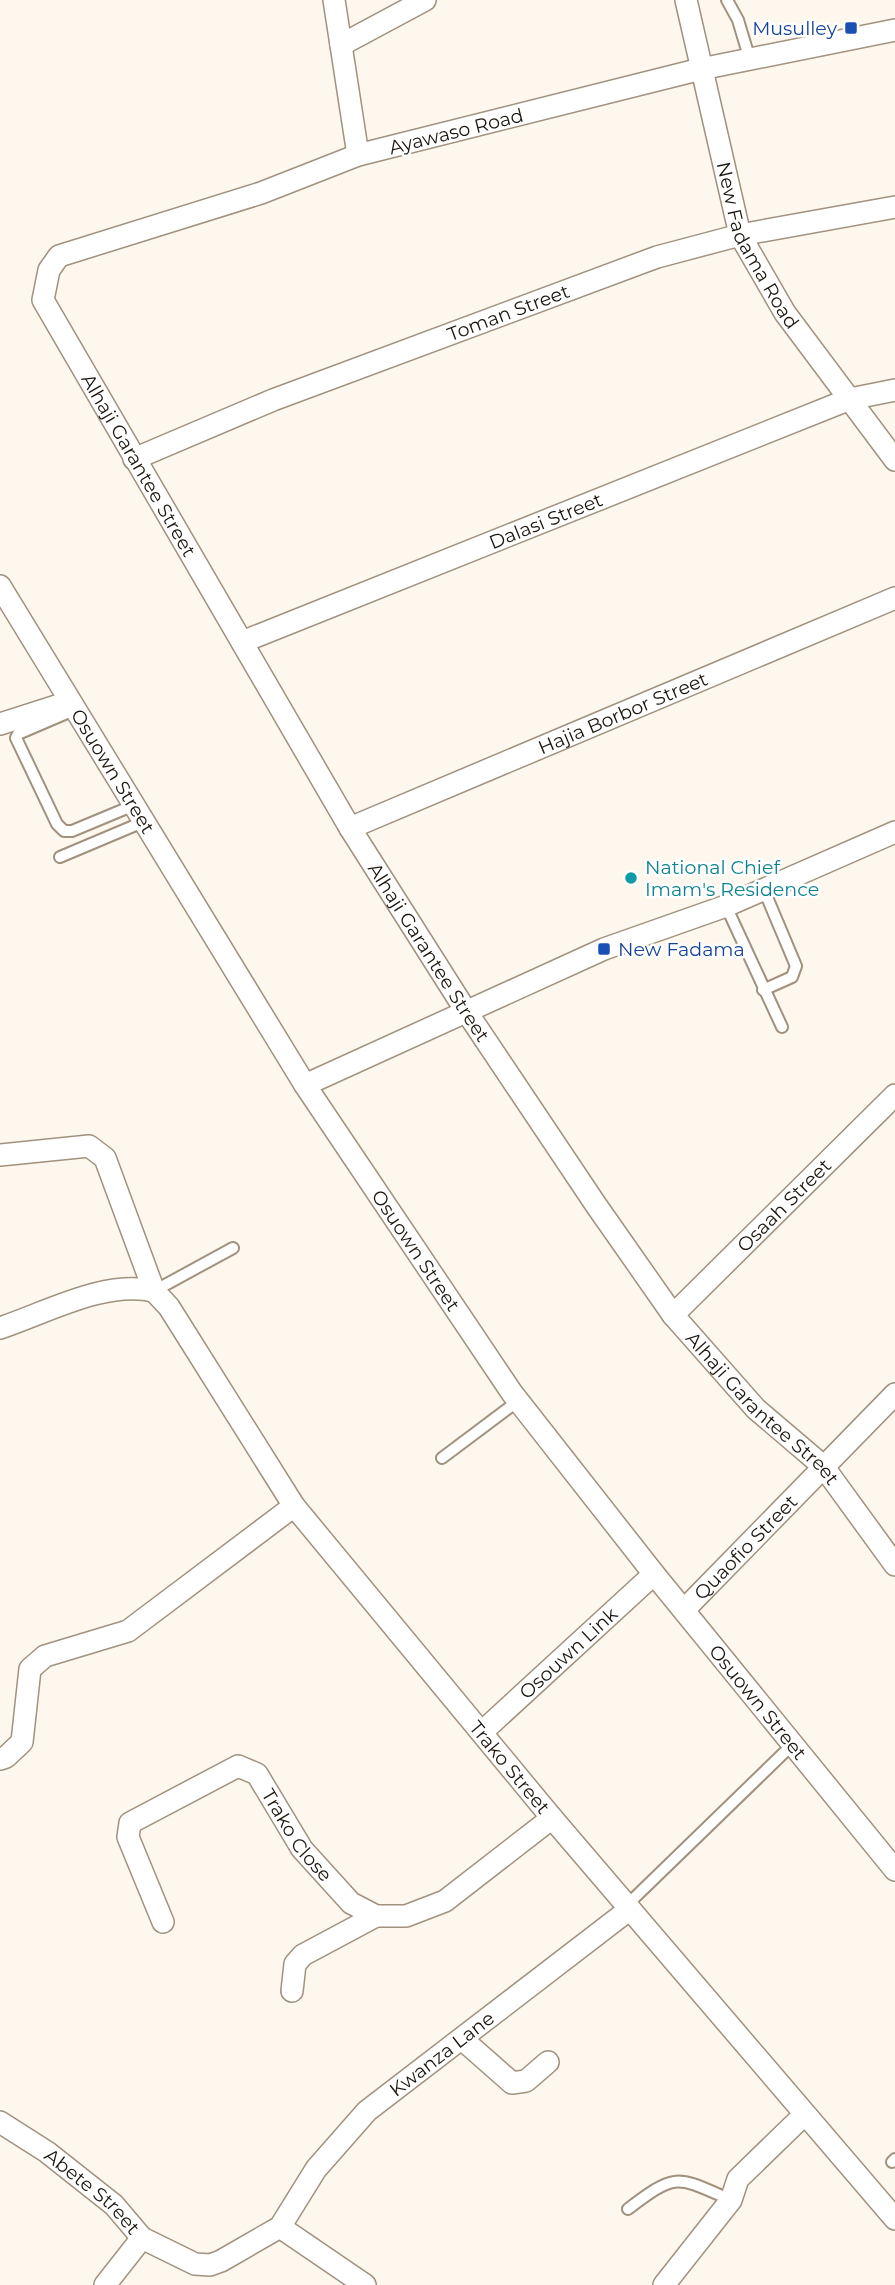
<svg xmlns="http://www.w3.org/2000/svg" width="895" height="2285" font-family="Montserrat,sans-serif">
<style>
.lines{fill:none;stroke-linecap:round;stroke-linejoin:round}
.service-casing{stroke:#a1917d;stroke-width:14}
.minor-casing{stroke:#a1917d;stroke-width:24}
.service{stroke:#fff;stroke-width:10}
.minor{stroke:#fff;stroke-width:21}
.transit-dot{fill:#1a4fb4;stroke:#fff;stroke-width:2.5}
.culture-dot{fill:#0f9aa8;stroke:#fff;stroke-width:2.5}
.labels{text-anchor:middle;stroke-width:5;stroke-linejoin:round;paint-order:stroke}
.transit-label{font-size:19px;fill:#164399;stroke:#fff;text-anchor:end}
.street-label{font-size:19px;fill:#1c160f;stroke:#fff}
.culture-label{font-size:19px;fill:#0d838f;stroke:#fff;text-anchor:start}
</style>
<rect width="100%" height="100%" fill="#fef7ee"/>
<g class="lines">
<g class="service-casing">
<g id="service">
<path d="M727,0L738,20L750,60"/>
<path d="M74,710L18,734L16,738L57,824L64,831H72L132,806"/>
<path d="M60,857L143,822"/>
<path d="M726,906L782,1027"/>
<path d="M763,990L792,977L796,966L764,890"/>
<path d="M154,1291L233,1248"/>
<path d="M442,1458L518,1401"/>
<path d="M627,1905L793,1744"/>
<path d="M892,2162L895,2159"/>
<path d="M628,2209C677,2172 676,2176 731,2200"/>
</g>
</g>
<g class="minor-casing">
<g id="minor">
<path d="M334,0L358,155"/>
<path id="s1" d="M686,0L740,235L785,313L895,460"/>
<path id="s2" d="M895,30L701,69L358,155L261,193L59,256L49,270L43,300L350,828L466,1011L596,1205L673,1315L756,1409L823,1466L895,1565"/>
<path d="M341,45L425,0"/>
<path id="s3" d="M134,459L273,400L657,257L740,235L895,207"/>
<path id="s4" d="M0,586L305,1085L512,1393L654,1574L895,1870"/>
<path id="s5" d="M242,642L850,399L895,390"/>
<path d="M0,724L69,702"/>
<path id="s6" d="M350,828L895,598"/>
<path d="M305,1085L604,949L726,906L895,832"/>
<path id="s7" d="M0,1155L89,1146L105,1158L154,1291L169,1307L294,1506L552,1818L895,2219"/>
<path id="s8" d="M673,1315L895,1095"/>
<path d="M0,1328C48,1312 104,1280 154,1291"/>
<path id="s9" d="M684,1610L895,1394"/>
<path id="s10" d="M482,1732L654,1574"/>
<path d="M0,1759L6,1757L22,1742L30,1669L45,1656L128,1631L294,1506"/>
<path id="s11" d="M163,1922L128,1837L130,1823L238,1766L257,1774L302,1849L351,1903L376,1916H406L445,1901L552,1818"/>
<path d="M292,1991L295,1964L303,1955L376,1916"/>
<path d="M462,2039L512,2083L526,2081L548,2062"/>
<path id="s12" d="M0,2122L47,2152L114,2205L142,2238L195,2264L210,2265L221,2261L280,2227L316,2169L367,2111L630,1909"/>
<path d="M280,2227L365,2285"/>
<path d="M105,2285L142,2238"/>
<path d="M664,2285L731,2200L738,2179L804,2115"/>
</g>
</g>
<use href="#service" class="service"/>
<use href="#minor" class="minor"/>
</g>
<g class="transit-dot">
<rect x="844" y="21" width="14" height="14" rx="3.5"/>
<rect x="597" y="942" width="14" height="14" rx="3.5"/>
</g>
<circle class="culture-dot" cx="631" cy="878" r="7"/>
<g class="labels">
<g class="transit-label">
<text x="837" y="35">Musulley</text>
<text x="618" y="956" text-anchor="start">New Fadama</text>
</g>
<g class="street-label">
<text transform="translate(456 131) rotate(-14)" y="7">Ayawaso Road</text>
<text dy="7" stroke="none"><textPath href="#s1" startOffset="257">New Fadama Road</textPath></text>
<text dy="7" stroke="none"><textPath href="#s3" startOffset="402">Toman Street</textPath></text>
<text dy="7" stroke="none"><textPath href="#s2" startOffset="1106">Alhaji Garantee Street</textPath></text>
<text dy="7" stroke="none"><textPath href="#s5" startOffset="327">Dalasi Street</textPath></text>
<text dy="7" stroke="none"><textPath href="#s6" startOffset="296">Hajia Borbor Street</textPath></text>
<text dy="7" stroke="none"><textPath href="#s4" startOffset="217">Osuown Street</textPath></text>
<text dy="7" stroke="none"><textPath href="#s2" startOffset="1673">Alhaji Garantee Street</textPath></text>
<text dy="7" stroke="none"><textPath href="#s8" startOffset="156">Osaah Street</textPath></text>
<text dy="7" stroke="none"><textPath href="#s4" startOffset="784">Osuown Street</textPath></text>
<text dy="7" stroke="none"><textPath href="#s2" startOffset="2240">Alhaji Garantee Street</textPath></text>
<text dy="7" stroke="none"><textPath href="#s9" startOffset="88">Quaofio Street</textPath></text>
<text dy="7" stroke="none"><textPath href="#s10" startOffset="117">Osouwn Link</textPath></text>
<text dy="7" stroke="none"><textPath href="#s4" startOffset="1351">Osuown Street</textPath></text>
<text dy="7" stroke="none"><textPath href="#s7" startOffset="847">Trako Street</textPath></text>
<text dy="7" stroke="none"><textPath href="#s11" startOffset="322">Trako Close</textPath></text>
<text dy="7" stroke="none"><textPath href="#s12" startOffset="578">Kwanza Lane</textPath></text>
<text dy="7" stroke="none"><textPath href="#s12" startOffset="116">Abete Street</textPath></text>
</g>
<g class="culture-label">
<text x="645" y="874">National Chief<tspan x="645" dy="22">Imam's Residence</tspan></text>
</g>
</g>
</svg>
